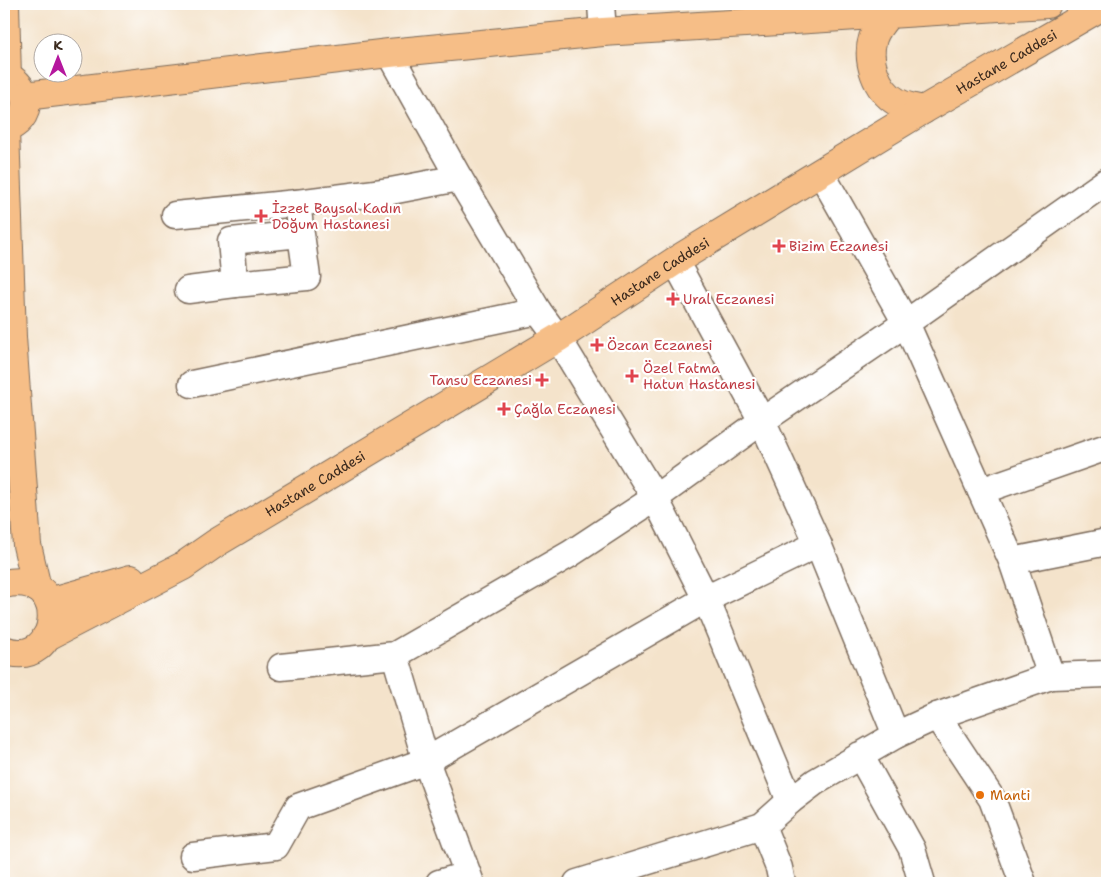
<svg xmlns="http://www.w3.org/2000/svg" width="1111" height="887" font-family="'Shantell Sans',sans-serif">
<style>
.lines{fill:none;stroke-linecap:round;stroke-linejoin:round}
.minor-casing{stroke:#7c6b5b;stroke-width:29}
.major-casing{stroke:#7c6b5b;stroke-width:30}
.minor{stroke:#fff;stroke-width:26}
.major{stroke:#f6be87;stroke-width:28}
.health-dot{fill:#e0444e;stroke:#fff;stroke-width:2}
.food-dot{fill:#e8710a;stroke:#fff;stroke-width:2}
.labels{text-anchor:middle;stroke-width:4.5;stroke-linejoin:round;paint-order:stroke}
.street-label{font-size:14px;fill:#3b2a1e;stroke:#fff}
.health-label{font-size:14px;fill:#be3a42;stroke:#fff;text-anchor:start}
.food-label{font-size:14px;fill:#c56008;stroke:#fff;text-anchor:start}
</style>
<rect width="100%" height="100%" fill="#fff"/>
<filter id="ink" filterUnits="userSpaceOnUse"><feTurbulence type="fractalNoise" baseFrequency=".02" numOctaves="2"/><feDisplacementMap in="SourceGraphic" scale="10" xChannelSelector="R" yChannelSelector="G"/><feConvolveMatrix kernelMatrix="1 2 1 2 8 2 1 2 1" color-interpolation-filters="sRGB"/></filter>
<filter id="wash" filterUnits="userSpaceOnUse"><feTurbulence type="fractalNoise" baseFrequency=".0096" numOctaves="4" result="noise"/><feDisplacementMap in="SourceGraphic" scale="20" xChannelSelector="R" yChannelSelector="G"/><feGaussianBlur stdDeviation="1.12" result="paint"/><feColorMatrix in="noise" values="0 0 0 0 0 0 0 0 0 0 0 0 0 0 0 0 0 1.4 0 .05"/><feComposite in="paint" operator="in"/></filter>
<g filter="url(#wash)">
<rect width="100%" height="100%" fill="#f4e3cb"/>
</g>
<g filter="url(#ink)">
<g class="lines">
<g class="minor-casing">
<g id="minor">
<path d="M601,4L603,32"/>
<path d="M389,53L459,178L538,311L558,338L655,498L706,599L790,801"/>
<path d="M821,173L906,323L1012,561L1051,676"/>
<path d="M175,215L297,203"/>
<path d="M301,234L307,277L235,284L231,241L301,234L297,203L391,191L459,178"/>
<path d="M675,261L762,421L818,544L896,735"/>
<path d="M188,290L235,284"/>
<path d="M192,384L538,311"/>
<path d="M981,491L1107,447"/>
<path d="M1012,561L1107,542"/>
<path d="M395,655L426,761L471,883"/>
<path d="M281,667L395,655L570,554L655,498L762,421L906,323L1107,181"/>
<path d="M937,716L992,799L1023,883"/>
<path d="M860,755L912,849L922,883"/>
<path d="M762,826L779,868L782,883"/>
<path d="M193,856L276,846L298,807L426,761L706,599L818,544"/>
<path d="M439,883L467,875"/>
<path d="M577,883L762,826L790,801L815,782L896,735L937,716L1051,676L1107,674"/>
</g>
</g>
<g class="major-casing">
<g id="major">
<path d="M5,4L7,77"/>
<path d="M888,15C882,22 876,29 873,38C866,60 876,90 897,102C906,107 914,108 923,110"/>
<path d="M4,75C32,86 34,120 4,129"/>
<path d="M25,96L389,53L603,32L1047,4"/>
<path d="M5,129L12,337L27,545L37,588"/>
<path d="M4,584C73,568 62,672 4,650"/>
<path d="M49,602L131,579"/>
<path id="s1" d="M46,637L183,566L216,543L558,338L675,261L923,110L1106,4"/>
</g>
</g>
<use href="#minor" class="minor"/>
<use href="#major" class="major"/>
</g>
</g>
<g class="health-dot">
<path d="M258.5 208.5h5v5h5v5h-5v5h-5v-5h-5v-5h5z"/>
<path d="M776.5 238.5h5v5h5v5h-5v5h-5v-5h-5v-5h5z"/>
<path d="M670.5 291.5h5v5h5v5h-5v5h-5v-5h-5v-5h5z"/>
<path d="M594.5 337.5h5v5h5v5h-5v5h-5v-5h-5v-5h5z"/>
<path d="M629.5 368.5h5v5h5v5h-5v5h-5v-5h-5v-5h5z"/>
<path d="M539.5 372.5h5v5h5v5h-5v5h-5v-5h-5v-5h5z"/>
<path d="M501.5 401.5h5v5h5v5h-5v5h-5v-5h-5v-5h5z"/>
</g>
<circle class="food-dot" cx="980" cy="795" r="5"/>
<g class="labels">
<g class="street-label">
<text dy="5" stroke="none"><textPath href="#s1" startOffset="1120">Hastane Caddesi</textPath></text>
<text dy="5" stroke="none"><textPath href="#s1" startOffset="715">Hastane Caddesi</textPath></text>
<text dy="5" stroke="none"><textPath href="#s1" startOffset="310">Hastane Caddesi</textPath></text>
</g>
<g class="health-label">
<text x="272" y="213">İzzet Baysal Kadın<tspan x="272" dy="16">Doğum Hastanesi</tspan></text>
<text x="789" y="251">Bizim Eczanesi</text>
<text x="683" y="304">Ural Eczanesi</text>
<text x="607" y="350">Özcan Eczanesi</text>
<text x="643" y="373">Özel Fatma<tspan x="643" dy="16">Hatun Hastanesi</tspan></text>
<text x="532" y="385" text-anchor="end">Tansu Eczanesi</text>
<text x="514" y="414">Çağla Eczanesi</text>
</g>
<g class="food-label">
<text x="990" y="800">Manti</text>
</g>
</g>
<rect width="1111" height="887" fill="none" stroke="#fff" stroke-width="20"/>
<g transform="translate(58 58)"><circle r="24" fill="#ffffff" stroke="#b1aaa5"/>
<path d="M0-4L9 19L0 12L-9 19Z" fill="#b5179e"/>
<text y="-8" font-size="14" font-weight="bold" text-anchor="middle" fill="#3b2a1e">K</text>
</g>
</svg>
